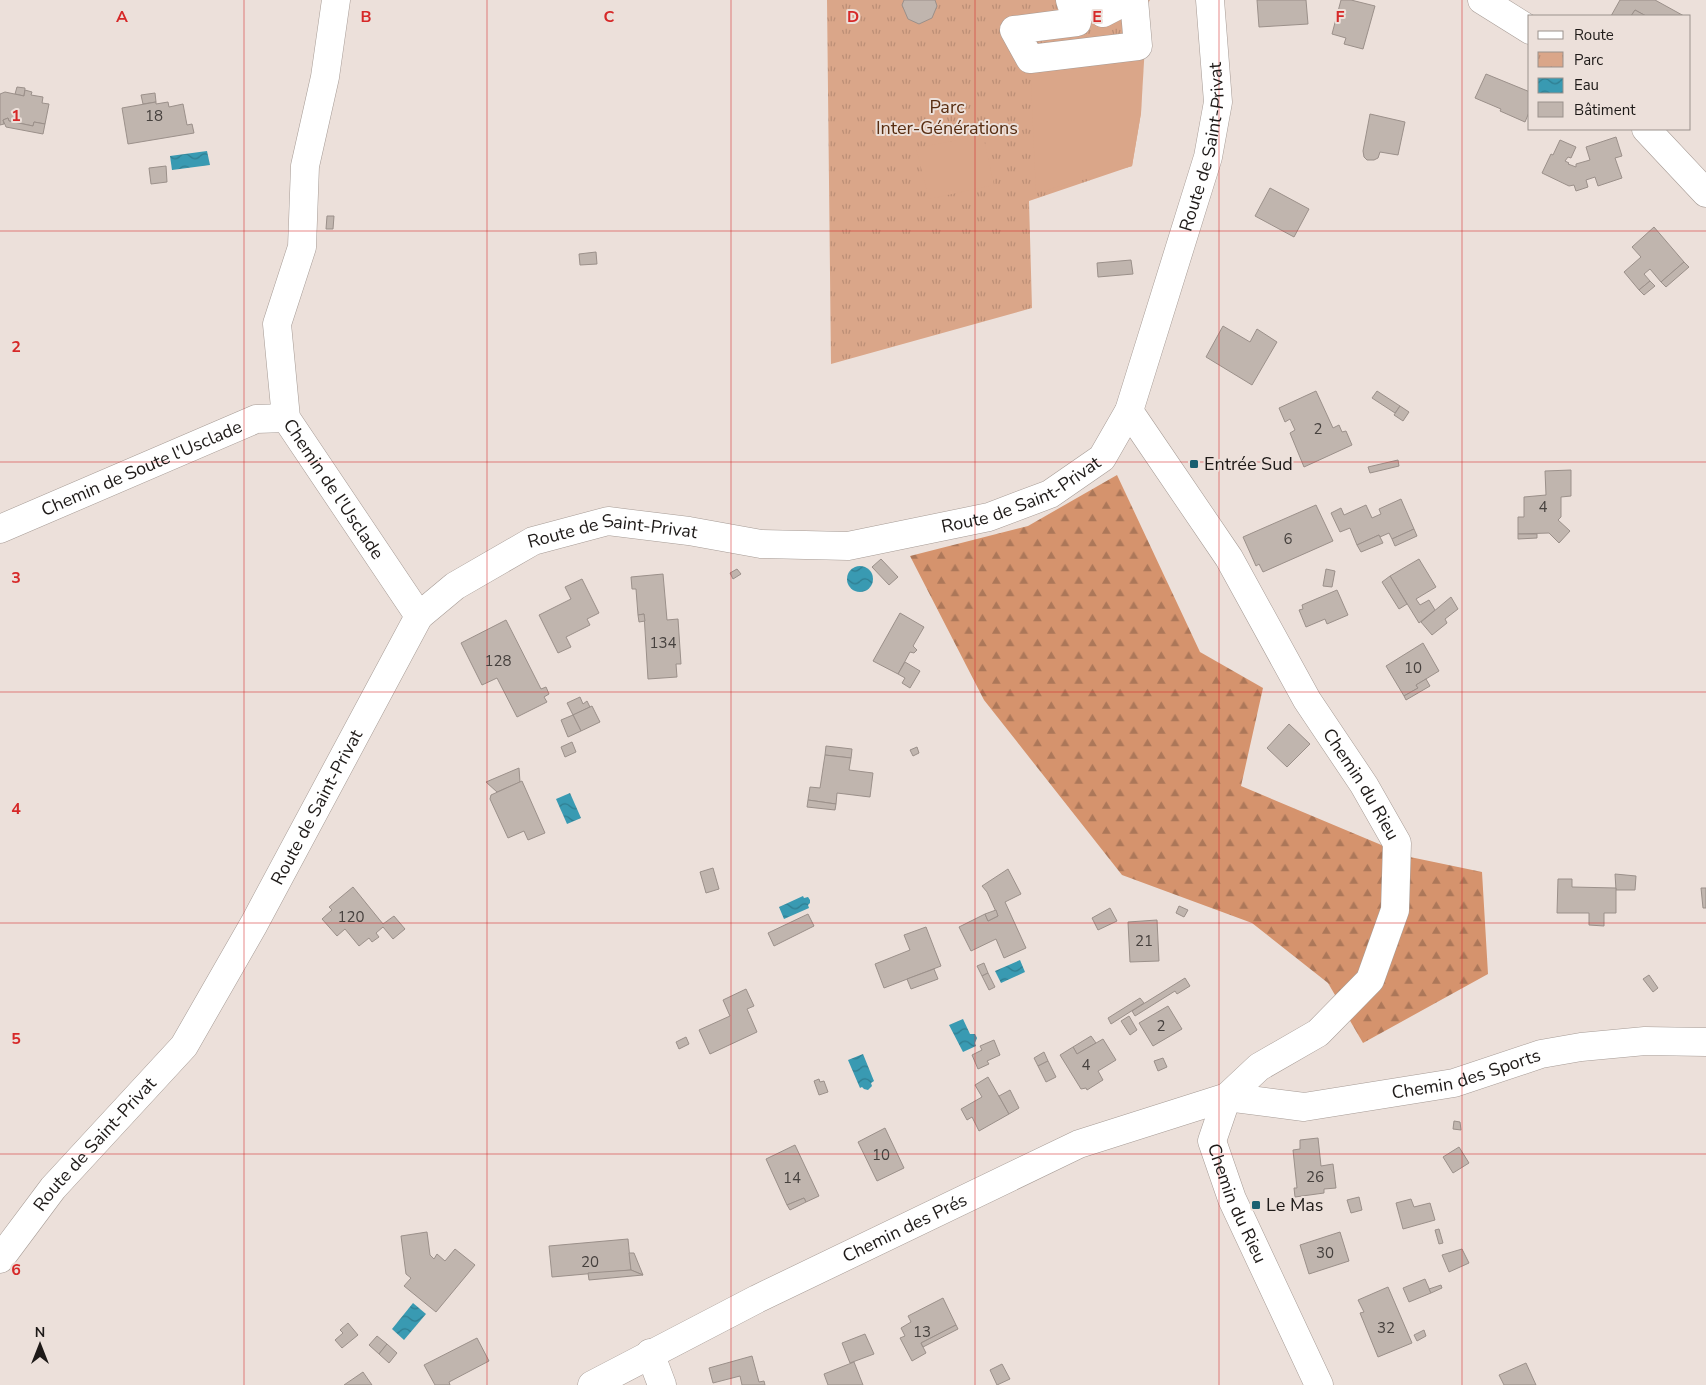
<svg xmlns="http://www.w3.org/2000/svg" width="1706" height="1385" font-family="'Nunito Sans',sans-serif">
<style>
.forest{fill:url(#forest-firs)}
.park{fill:url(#park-tufts)}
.garden{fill:#daa689}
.water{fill:url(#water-waves)}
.building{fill:#c0b5ae;stroke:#9b908a}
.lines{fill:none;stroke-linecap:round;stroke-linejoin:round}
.minor-casing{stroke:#a69b95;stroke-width:29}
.minor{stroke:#fff;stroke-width:28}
.grid{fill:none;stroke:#d62828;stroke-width:1;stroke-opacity:0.55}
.poi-dot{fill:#196071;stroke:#ece0da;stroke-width:2}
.labels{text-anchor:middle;stroke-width:4;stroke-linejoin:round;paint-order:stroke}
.number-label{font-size:15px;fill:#46413e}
.park-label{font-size:18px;fill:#582d11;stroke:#ece0da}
.street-label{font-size:18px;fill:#1e1a18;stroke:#ece0da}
.poi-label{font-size:18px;fill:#1e1a18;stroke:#ece0da;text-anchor:start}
.grid-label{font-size:16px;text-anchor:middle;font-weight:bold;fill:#d62828;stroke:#ece0da;stroke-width:4;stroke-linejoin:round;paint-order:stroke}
</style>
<defs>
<pattern id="forest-firs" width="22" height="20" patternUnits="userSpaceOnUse" patternTransform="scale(1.25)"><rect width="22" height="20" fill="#d5936d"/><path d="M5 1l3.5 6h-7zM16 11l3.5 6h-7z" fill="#ac7759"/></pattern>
<pattern id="park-tufts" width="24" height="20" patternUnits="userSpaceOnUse" patternTransform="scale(1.25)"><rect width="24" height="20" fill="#daa689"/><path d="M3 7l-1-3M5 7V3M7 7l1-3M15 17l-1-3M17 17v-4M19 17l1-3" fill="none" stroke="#bb8e76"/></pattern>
<pattern id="water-waves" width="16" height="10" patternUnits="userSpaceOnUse" patternTransform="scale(1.25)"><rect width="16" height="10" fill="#399ab2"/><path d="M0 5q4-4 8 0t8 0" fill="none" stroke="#2f7d90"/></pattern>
</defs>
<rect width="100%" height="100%" fill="#ece0da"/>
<path class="forest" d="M1117,475L1200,652L1263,688L1241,786L1410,857L1482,872L1488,974L1363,1043L1328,983L1252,923L1122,875L984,700L910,556L1028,526Z"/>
<path class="park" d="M827,0H1150L1143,12L1141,113L1132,166L1029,201L1032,308L831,364Z"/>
<g class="garden">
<path d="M1145,45L1141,113L1132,166L1036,193L1030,59Z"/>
<path d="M983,135L994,185L929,199L916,148Z"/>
</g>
<g class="water">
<path d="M207,151L210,165L172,170L170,156Z"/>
<circle cx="860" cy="579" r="13"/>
<path d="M570,793L581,818L567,824L556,799Z"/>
<path d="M803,896L804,898L808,897L810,900V903L808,905L809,908L784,919L779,907Z"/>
<path d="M1020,960L1025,972L1001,983L995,971Z"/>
<path d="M963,1019L970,1034H975L977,1038L975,1043L976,1046L963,1052L949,1025Z"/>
<path d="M863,1054L874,1081L871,1083L872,1086L868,1090L864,1089L862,1087L860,1088L848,1060Z"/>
<path d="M413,1303L426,1314L404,1340L392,1329Z"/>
</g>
<g class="building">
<path d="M904,0H935L937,6L932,18L919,24L908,19L902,5Z"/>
<path d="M1257,0H1306L1308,24L1259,27Z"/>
<path d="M1341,0H1351L1375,6L1363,49L1344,44L1346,38L1332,34Z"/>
<path d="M1620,0H1655L1684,16H1646L1635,10L1631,16H1611Z"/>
<path d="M1635,10L1646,16H1631Z"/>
<path d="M1486,74L1530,92V110L1525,122L1500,111L1501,109L1475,98Z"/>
<path d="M17,87L25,88L24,96L15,94Z"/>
<path d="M25,90L32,92L31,95L43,97L42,103L49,104L45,124L34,122L33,126L9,121L8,118L3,120L4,124L0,125V94L5,92L24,96Z"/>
<path d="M155,93L156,102L143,104L141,95Z"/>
<path d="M156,102V104L168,102L169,107L183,104L187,125L192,124L194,133L128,144L122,108Z"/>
<path d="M1370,114L1405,122L1398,155L1380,152L1378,158L1374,160H1367L1364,157L1363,151Z"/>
<path d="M8,118L9,121L33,126L34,122L45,124L43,134L6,127L3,120Z"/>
<path d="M1616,137L1622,156L1615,158L1622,178L1598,186L1595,177L1586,180L1588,187L1576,191L1574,185L1569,186L1542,173L1551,154L1553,155L1560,140L1576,147L1571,158L1568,157L1565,161L1569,163L1568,164L1576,167V164L1590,160L1586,147Z"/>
<path d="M166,166L167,182L151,184L149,168Z"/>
<path d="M1270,188L1309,209L1294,237L1255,216Z"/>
<path d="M327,216H334L333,229H326Z"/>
<path d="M1654,227L1684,262L1661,282L1650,269L1644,274L1650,281L1639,290L1624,272L1641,257L1632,247Z"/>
<path d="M596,252L597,264L580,265L579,254Z"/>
<path d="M1131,260L1133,274L1098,277L1097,263Z"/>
<path d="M1684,262L1689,267L1666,287L1661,282Z"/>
<path d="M1650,281L1655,286L1644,295L1639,290Z"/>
<path d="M1223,326L1250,342L1257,329L1277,342L1252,385L1206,357Z"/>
<path d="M1316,391L1333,428L1339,425L1342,432L1346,431L1352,445L1304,467L1290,433L1295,430L1290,419L1285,422L1279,408Z"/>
<path d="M1377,391L1400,406L1395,413L1372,398Z"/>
<path d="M1400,406L1409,412L1403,421L1394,415Z"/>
<path d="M1398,460L1399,466L1370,473L1368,467Z"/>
<path d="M1571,470V496L1561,497V517L1558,520L1570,531L1559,543L1549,533L1518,534V517H1524V497L1546,495L1545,471Z"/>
<path d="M1401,499L1414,529L1392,539L1389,533L1380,537L1379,535L1357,545L1350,528L1340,532L1331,513L1341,508L1344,515L1366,505L1372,518L1381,514L1379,509Z"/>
<path d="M1316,505L1333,541L1263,572L1259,564L1256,566L1243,537Z"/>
<path d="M1414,529L1417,536L1395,546L1392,539Z"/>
<path d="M1518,534H1537V538L1518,539Z"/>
<path d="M1379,535L1383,543L1361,552L1357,545Z"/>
<path d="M881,559L898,577L889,585L872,567Z"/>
<path d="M1419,559L1436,587L1416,599L1420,605L1429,600L1435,610L1419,623L1390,576Z"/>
<path d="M737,569L741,574L733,579L730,573Z"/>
<path d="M1326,569L1335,571L1332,587L1323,586Z"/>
<path d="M663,574L667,620L678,619L681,664H676L677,677L648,679L644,614L638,615L636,589H632L631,577Z"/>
<path d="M1390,576L1407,604L1399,609L1382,582Z"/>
<path d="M582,579L599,613L587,619L590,625L566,637L571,647L558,653L539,615L571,599L565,587Z"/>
<path d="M1337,590L1348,615L1327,624L1325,619L1306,627L1299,610L1303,609L1302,605Z"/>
<path d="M1451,597L1458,609L1445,619L1447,623L1432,635L1421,622Z"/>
<path d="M900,613L924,627L913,646L917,650L914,653L910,652L898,674L873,661Z"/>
<path d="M644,614L645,621L639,622L638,615Z"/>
<path d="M506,620L541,689L546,687L549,694L544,697L547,702L517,717L497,678L482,685L461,643Z"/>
<path d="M1423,643L1439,671L1416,685L1418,688L1404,696L1386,666Z"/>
<path d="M905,662L920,671L910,688L902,683L905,678L898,674Z"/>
<path d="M1426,679L1430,686L1406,700L1404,696L1418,688L1416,685Z"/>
<path d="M580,697L583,704L587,701L590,707L573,715L567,703Z"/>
<path d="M592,706L600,722L581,731L573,715Z"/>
<path d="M573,715L581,731L568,737L561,720Z"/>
<path d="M1289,724L1310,744L1287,767L1267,748Z"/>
<path d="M572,742L576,752L565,757L561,747Z"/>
<path d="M826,746L852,749L851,758L825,755Z"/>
<path d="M917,747L919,753L913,756L910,750Z"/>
<path d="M825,755L851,758L849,770L873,773L870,797L837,793L836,804L808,800L810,787L820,788Z"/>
<path d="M519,768L520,782L497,792L486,782Z"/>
<path d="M522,781L545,833L528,840L524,831L508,838L490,799L491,795Z"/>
<path d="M808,800L836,804L835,810L807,807Z"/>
<path d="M713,868L719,889L706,893L700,872Z"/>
<path d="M1008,869L1021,894L1005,902L1026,948L1004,958L996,939L971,951L959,927L985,914L988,921L998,916L987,892L982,886Z"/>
<path d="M1615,874L1636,876L1635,890H1616Z"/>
<path d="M1558,879H1572V887L1616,888V913H1604V926L1589,925V913H1557Z"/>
<path d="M353,887L383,924L394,916L405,929L393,939L383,927L376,933L379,937L372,942L369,938L359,946L345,929L337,936L322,919L332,910L329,907Z"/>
<path d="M1701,888H1706V908H1703Z"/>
<path d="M1179,906L1188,910L1184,917L1176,913Z"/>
<path d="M1110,908L1117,921L1098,930L1092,918Z"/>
<path d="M996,910L998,916L988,921L985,914Z"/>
<path d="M808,914L814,926L774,946L768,933Z"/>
<path d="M1157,920L1159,961L1130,962L1128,922Z"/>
<path d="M926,927L941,966L884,988L875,964L910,950L904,935Z"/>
<path d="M984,963L988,973L982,976L977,966Z"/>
<path d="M934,969L938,979L911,989L907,979Z"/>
<path d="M988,973L995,987L989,990L982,976Z"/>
<path d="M1649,975L1658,988L1653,992L1643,979Z"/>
<path d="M1185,978L1190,986L1177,994L1175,991L1135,1016L1132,1011Z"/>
<path d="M746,989L754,1006L747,1009L757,1032L710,1054L699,1030L730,1016L723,1000Z"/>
<path d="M1140,998L1144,1003L1111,1024L1108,1018Z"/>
<path d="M1168,1006L1182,1029L1153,1046L1139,1023Z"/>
<path d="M1129,1016L1137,1030L1130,1035L1121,1021Z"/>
<path d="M1091,1036L1096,1043L1077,1054L1073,1047Z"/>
<path d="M686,1037L689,1044L679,1049L676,1042Z"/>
<path d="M1103,1039L1116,1060L1098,1071L1103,1080L1087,1090L1086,1088L1081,1089L1060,1055L1073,1047L1077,1054Z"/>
<path d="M994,1040L1000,1055L987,1061L989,1064L978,1069L972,1055L982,1050L980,1046Z"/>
<path d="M1044,1052L1048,1061L1038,1066L1034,1058Z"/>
<path d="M1163,1058L1167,1067L1158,1071L1154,1061Z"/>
<path d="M1048,1061L1056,1077L1046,1082L1038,1066Z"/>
<path d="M988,1077L1009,1114L979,1131L972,1117L967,1120L961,1109L982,1097L975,1085Z"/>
<path d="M819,1079L820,1082L824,1081L828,1092L819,1095L814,1081Z"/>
<path d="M1010,1090L1019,1108L1009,1114L999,1096Z"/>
<path d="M1454,1121L1460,1122L1461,1130L1453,1129Z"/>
<path d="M885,1128L904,1168L877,1181L858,1142Z"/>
<path d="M1318,1138L1321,1166L1333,1164L1336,1188L1324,1189V1193L1295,1197L1294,1188H1297L1293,1150L1300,1149V1140Z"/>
<path d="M795,1145L819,1196L806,1202L804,1198L787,1205L766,1159Z"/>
<path d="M1459,1147L1469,1163L1453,1173L1443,1157Z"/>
<path d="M1359,1197L1362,1210L1351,1213L1347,1200Z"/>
<path d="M804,1198L806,1202L790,1210L787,1205Z"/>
<path d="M1411,1199L1414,1207L1430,1203L1435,1220L1403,1229L1396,1203Z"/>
<path d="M1439,1229L1443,1243L1439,1244L1435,1230Z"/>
<path d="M427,1232L430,1255L434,1259L437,1254L445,1261L455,1249L475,1265L436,1312L404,1286L411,1278L406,1274L401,1236Z"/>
<path d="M1340,1232L1349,1261L1309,1274L1300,1245Z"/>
<path d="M628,1239L631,1270L552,1277L549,1246Z"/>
<path d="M1462,1249L1469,1263L1449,1272L1442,1255Z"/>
<path d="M629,1253H634L643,1275L631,1270Z"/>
<path d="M631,1270L643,1275L589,1280L588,1273Z"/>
<path d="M1425,1279L1431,1293L1409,1302L1403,1288Z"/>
<path d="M1441,1285L1442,1288L1431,1293L1429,1289Z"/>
<path d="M1388,1287L1412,1343L1378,1357L1360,1313L1364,1312L1358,1300Z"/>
<path d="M943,1298L956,1325L921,1343L926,1353L912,1361L900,1338L905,1336L901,1328L911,1322L908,1316Z"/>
<path d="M348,1323L358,1335L342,1348L335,1340L343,1333L340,1330Z"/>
<path d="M956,1325L958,1329L923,1347L921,1343Z"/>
<path d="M1424,1330L1426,1336L1417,1341L1414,1335Z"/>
<path d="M865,1334L874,1354L850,1363L842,1343Z"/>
<path d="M377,1336L387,1344L379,1354L369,1345Z"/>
<path d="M477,1338L489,1361L449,1382L450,1385H435L424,1365Z"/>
<path d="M387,1344L397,1353L389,1363L379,1354Z"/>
<path d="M752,1356L759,1382L764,1381L765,1385H742L740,1376L713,1383L709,1368Z"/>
<path d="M854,1362L863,1385H828L824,1374Z"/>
<path d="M1526,1363L1536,1385H1504L1499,1375Z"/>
<path d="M1002,1364L1010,1379L997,1385L990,1370Z"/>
<path d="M363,1372L372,1385H344Z"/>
</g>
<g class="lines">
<g class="minor-casing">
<g id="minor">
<path id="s1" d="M336,0L325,77L305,166L302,247L277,324L286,418L419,616"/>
<path d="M1070,0L1077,22L1014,30L1030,59L1138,46L1134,0"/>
<path d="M1096,0L1103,13L1128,0"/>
<path d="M1482,0L1530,30"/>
<path d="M1646,129L1706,193"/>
<path id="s2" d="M1129,411L1229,558L1307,700L1364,785L1397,843L1395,910L1370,980L1318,1033L1259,1067L1227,1097L1212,1141L1232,1199L1319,1385"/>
<path id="s3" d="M0,529L256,419L286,418"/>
<path id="s4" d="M0,1259L53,1188L184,1046L254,924L419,616L455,586L533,541L608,521L689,531L761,544L848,546L989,517L1050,494L1102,458L1129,411L1208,157L1218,102L1210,0"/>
<path d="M650,1353L662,1385"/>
<path id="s5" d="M592,1385L757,1299L1079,1144L1227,1097L1304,1107L1454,1083L1541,1054L1581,1047L1645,1041L1706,1042"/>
</g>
</g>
<use href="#minor" class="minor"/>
</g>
<path class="grid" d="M244,0V1385M487,0V1385M731,0V1385M975,0V1385M1219,0V1385M1462,0V1385M0,231H1706M0,462H1706M0,692H1706M0,923H1706M0,1154H1706"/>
<g class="poi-dot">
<rect x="1189" y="459" width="10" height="10" rx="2.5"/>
<rect x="1251" y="1200" width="10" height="10" rx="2.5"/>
</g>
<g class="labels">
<g class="number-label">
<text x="154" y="121">18</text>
<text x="1318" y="434">2</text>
<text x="1543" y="512">4</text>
<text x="1288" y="544">6</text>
<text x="663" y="648">134</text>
<text x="498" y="666">128</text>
<text x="1413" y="673">10</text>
<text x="351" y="922">120</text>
<text x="1144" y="946">21</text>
<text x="1161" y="1031">2</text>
<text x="1086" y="1070">4</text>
<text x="881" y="1160">10</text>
<text x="1315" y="1182">26</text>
<text x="792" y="1183">14</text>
<text x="1325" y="1258">30</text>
<text x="590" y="1267">20</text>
<text x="1386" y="1333">32</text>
<text x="922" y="1337">13</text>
</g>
<g class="park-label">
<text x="947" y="113">Parc<tspan x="947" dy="21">Inter-Générations</tspan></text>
</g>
<g class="street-label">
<text dy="6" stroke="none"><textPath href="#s4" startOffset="1830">Route de Saint-Privat</textPath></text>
<text dy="6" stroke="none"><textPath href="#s3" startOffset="154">Chemin de Soute l'Usclade</textPath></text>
<text dy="6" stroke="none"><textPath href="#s1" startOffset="511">Chemin de l'Usclade</textPath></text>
<text dy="6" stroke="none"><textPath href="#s4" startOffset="1410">Route de Saint-Privat</textPath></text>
<text dy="6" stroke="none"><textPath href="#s4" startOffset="990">Route de Saint-Privat</textPath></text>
<text dy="6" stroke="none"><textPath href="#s2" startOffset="440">Chemin du Rieu</textPath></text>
<text dy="6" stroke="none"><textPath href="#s4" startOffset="555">Route de Saint-Privat</textPath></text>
<text dy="6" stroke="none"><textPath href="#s5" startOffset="942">Chemin des Sports</textPath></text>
<text dy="6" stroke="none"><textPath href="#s4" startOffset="149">Route de Saint-Privat</textPath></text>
<text dy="6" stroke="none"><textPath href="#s2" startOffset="950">Chemin du Rieu</textPath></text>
<text dy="6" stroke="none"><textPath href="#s5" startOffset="350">Chemin des Prés</textPath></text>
</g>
<g class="poi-label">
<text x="1204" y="470">Entrée Sud</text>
<text x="1266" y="1211">Le Mas</text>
</g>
</g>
<g class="grid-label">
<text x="122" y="22">A</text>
<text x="366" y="22">B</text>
<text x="609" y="22">C</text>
<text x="853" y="22">D</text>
<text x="1097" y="22">E</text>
<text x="1340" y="22">F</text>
<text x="16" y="121">1</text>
<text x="16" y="352">2</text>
<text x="16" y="583">3</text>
<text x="16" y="814">4</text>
<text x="16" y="1044">5</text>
<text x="16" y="1275">6</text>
</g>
<rect x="1528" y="15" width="162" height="115" fill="#ece0da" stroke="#9a918c"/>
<rect x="1538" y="31" width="25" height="8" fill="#ffffff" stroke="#9a918c"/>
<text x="1574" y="40" font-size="15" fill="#1e1a18">Route</text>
<rect x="1538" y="52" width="25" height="15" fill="url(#park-tufts)" stroke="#9a918c"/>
<text x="1574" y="65" font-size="15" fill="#1e1a18">Parc</text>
<rect x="1538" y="78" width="25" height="15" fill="url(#water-waves)" stroke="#9a918c"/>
<text x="1574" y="90" font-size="15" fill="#1e1a18">Eau</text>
<rect x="1538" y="102" width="25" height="15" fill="#c0b5ae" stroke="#9a918c"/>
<text x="1574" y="115" font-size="15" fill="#1e1a18">Bâtiment</text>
<g transform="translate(40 1345)" stroke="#ece0da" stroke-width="4" paint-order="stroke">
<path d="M0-4L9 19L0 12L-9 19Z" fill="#1e1a18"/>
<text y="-8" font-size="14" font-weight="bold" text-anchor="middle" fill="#1e1a18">N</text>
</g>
</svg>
